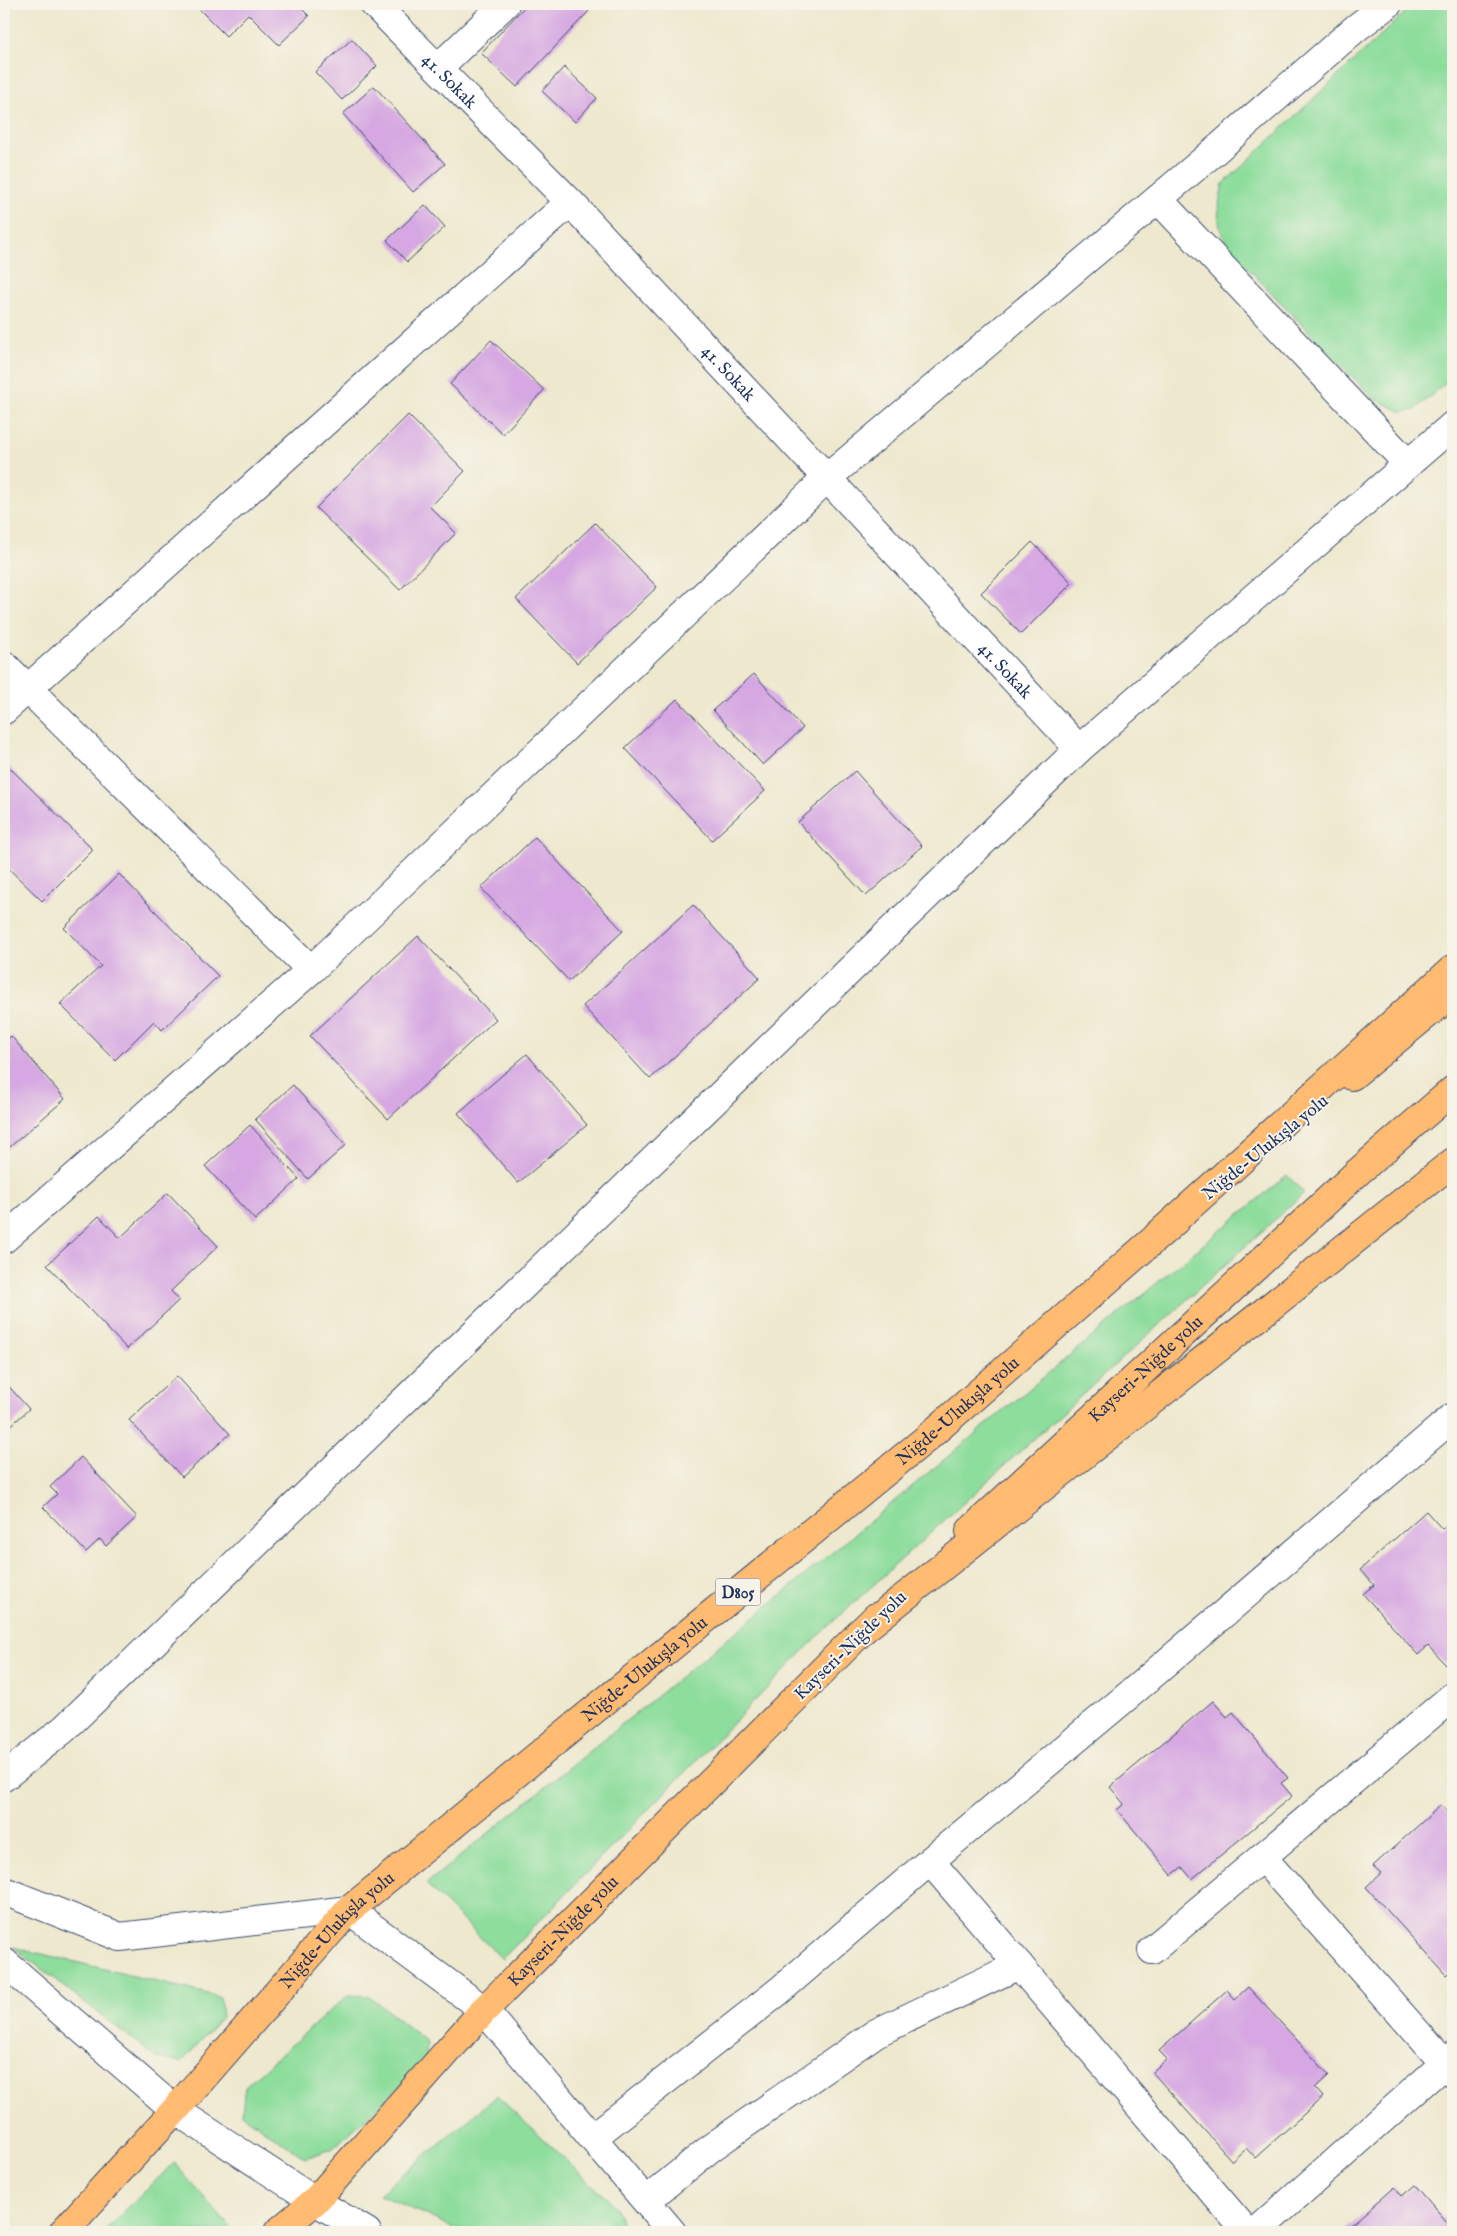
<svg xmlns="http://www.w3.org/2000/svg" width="1457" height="2236" font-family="'IM FELL English',serif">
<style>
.green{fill:#8ddd9c;stroke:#54867d}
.building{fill:#d6a7e2}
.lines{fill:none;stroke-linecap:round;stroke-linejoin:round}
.minor-casing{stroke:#3b4b6f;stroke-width:30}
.tertiary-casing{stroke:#3b4b6f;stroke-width:30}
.trunk-casing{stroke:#3b4b6f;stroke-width:30}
.motorway-casing{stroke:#3b4b6f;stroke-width:30}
.minor{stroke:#fff;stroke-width:28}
.tertiary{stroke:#fff;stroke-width:28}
.trunk{stroke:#febb71;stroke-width:28}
.motorway{stroke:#febb71;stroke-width:28}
.labels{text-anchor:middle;stroke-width:4;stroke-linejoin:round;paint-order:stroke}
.shield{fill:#f7f3e8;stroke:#5d6a87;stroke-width:1}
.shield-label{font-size:16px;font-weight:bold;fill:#1b2f5e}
.street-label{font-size:18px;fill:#1b2f5e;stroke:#f7f3e8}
</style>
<rect width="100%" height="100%" fill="#f7f3e8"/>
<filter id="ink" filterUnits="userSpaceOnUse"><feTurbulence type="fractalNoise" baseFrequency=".02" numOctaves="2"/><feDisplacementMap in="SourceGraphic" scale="10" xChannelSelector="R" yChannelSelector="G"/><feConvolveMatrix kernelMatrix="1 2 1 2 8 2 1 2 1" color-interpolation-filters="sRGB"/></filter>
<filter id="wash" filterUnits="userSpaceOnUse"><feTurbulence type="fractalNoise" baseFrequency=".0096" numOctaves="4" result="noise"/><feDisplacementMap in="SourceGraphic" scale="20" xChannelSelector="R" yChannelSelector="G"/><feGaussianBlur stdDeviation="1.12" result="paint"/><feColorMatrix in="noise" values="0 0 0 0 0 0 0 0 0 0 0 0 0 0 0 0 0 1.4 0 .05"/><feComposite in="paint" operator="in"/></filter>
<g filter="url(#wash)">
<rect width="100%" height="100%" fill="#eee8ce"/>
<g class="green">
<path d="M1414,4H1453V376L1415,410L1402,412L1372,397L1229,249C1215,221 1217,214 1223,184Z"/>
<path d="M1287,1175L1304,1193L825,1629L502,1959L426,1884L792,1586Z"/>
<path d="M13,1947L220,1997L222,2017L182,2062L157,2058Z"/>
<path d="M348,1995L369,1996L427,2042L426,2063L332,2149L305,2158L242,2114L245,2086Z"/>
<path d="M497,2096L616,2207L623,2232H463L379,2194Z"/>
<path d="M174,2163L234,2232H103Z"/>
</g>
<g id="blocks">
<g class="building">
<path d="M194,4H297L309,16L279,45L248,14L226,36Z"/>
<path d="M527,4H581L589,11L517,87L481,53Z"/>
<path d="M352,39L377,66L342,100L315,72Z"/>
<path d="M564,67L597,98L575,122L542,91Z"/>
<path d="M374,86L445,164L413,192L343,114Z"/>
<path d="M425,205L445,227L407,262L387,240Z"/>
<path d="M491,340L544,390L503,434L450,384Z"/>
<path d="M408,415L465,471L430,507L456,533L400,590L316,508Z"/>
<path d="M595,523L657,587L577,663L516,599Z"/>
<path d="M1032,542L1072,583L1021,634L981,593Z"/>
<path d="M754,674L803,728L763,765L713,710Z"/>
<path d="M677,699L765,791L712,840L625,748Z"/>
<path d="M4,762L93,850L42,901L4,864Z"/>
<path d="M855,771L922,846L866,896L798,822Z"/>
<path d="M535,837L623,931L569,981L481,888Z"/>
<path d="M119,874L218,976L162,1030L154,1021L115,1060L60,1004L101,966L64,928Z"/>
<path d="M693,905L760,978L650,1079L583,1006Z"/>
<path d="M418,936L496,1019L388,1119L310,1036Z"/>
<path d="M11,1036L65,1099L4,1152V1043Z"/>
<path d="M527,1054L587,1125L518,1183L458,1113Z"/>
<path d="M293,1085L346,1145L308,1179L255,1119Z"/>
<path d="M250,1125L299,1179L255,1220L205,1166Z"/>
<path d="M168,1193L218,1246L171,1291L179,1300L127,1349L47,1265L99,1216L120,1238Z"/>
<path d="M177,1376L230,1434L182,1477L129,1420Z"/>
<path d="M4,1381L29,1409L4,1432Z"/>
<path d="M81,1457L137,1517L106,1546L100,1539L86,1552L43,1507L57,1494L50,1487Z"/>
<path d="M1426,1511L1442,1529L1451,1522L1453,1525V1656L1445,1664L1428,1646L1418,1655L1363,1594L1374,1585L1360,1570Z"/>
<path d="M1213,1701L1227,1717L1233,1712L1288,1778L1281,1783L1292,1796L1192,1879L1182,1867L1172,1875L1117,1810L1124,1804L1110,1787Z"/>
<path d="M1441,1805L1448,1813L1453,1809V1969L1446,1975L1366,1887L1381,1873L1373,1866Z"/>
<path d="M1248,1987L1329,2075L1315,2088L1323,2097L1255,2158L1246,2148L1232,2161L1152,2072L1167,2059L1159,2051L1227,1990L1235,1999Z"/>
<path d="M1415,2185L1453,2229V2232H1343L1395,2187L1402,2196Z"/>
</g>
</g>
</g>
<g filter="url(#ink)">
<use href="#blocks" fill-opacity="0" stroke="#3b4b6f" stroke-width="1"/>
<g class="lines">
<g class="minor-casing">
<g id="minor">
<path id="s1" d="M374,4L570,202L1079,749"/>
<path d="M438,68L505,4"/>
<path d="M1158,199L1408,464"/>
<path d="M4,665L311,970"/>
<path d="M4,710L570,202"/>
<path d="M4,1239L311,970L827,478L1216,150L1356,28L1388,4"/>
<path d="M4,1777L64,1729L1079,749L1453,425"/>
<path d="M1262,1857L1453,2073"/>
<path d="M1152,1950L1453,1696"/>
<path d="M484,2010L672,2232"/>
<path d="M592,2138L779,1991L930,1861L1247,2232"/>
<path d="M315,2201L367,2232"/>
<path d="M646,2201L712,2147L876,2033L1019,1965"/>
<path d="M1256,2232L1453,2056"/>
</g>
</g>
<g class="tertiary-casing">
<g id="tertiary">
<path d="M930,1861L1130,1694L1453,1417"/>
<path d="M4,1891L120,1937L349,1910L484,2010"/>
<path d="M4,1962L175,2110L315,2201"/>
</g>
</g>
<g class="trunk-casing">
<g id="trunk">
<path d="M1352,1076L1453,993"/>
<path id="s2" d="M970,1531L1358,1172L1453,1090"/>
<path id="s3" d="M63,2232L175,2110L349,1910L927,1438L1175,1221"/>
<path id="s4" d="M278,2232L315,2201L484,2010L876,1617"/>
</g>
</g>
<g class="motorway-casing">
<g id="motorway">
<path d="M1158,1235L1453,969"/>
<path d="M859,1633L1453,1162"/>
</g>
</g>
<use href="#minor" class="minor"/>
<use href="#tertiary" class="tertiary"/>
<use href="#trunk" class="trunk"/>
<use href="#motorway" class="motorway"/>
</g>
</g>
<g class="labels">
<rect class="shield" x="715.5" y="1578.5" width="45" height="27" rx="4"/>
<g class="shield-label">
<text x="738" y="1598">D805</text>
</g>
<g class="street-label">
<text dy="6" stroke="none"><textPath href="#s1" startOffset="108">41. Sokak</textPath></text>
<text dy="6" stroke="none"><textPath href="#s1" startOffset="512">41. Sokak</textPath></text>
<text dy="6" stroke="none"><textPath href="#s1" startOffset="918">41. Sokak</textPath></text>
<text transform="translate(1265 1147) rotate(-39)" y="6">Niğde-Ulukışla yolu</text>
<text dy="6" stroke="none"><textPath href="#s2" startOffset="239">Kayseri-Niğde yolu</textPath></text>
<text dy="6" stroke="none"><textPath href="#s3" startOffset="1218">Niğde-Ulukışla yolu</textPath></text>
<text transform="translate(850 1645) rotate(-44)" y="6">Kayseri-Niğde yolu</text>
<text dy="6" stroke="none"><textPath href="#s3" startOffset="812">Niğde-Ulukışla yolu</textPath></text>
<text dy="6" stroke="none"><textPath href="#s3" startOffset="408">Niğde-Ulukışla yolu</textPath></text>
<text dy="6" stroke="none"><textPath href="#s4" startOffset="415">Kayseri-Niğde yolu</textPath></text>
</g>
</g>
<rect width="1457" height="2236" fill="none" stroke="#f7f3e8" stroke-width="20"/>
</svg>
